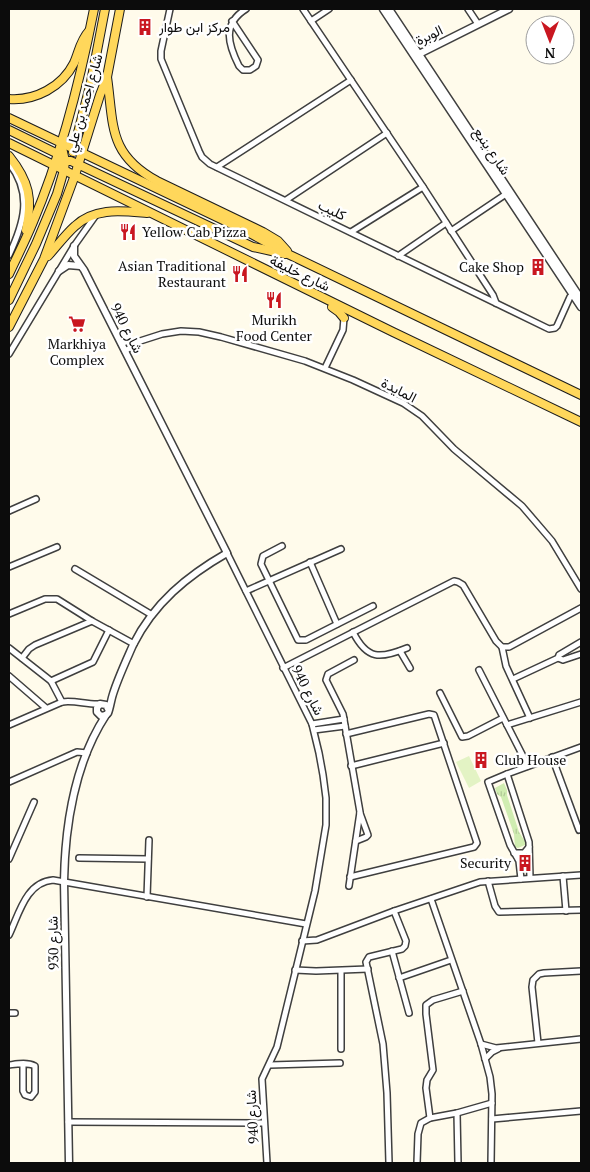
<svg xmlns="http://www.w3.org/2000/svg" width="590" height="1172" font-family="'PT Serif',Vazirmatn,serif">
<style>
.park{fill:url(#park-tufts)}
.pitch{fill:#e3f3c4}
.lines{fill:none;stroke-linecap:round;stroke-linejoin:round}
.minor-casing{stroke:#3f3f3f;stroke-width:8}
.tertiary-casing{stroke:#3f3f3f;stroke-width:9}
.primary-casing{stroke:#1d1d1d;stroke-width:10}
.minor{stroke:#fff;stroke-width:5}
.tertiary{stroke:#fff;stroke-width:6}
.primary{stroke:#ffd75b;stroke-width:8}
.labels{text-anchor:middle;stroke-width:5;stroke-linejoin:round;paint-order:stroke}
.poi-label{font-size:14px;fill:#0c0c0c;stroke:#fff;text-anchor:start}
.street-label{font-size:14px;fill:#0c0c0c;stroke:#fff}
</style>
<defs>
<pattern id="park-tufts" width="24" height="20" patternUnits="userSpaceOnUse" patternTransform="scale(1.25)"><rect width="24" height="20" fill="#d0edb1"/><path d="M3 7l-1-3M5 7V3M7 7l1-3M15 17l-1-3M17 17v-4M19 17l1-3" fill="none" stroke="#b1ca97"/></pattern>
</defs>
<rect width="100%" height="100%" fill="#fffbeb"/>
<path class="park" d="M504,783L507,790V795L519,832L526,843L525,845L518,848L515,847L514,834L501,797L497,794L495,788Z"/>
<path class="pitch" d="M469,756L481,781L469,788L456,762Z"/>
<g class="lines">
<g class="minor-casing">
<g id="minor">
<path d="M170,9L161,51V59L199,151L202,157L210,164L549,329L555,328L557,326L570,297L574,293"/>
<path d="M303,9L423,187L493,295L496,303"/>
<path d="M468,9L478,24"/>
<path d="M232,21L258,60L256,66L250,70H243L239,66C228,44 222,24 246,9"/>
<path d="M311,21L329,9"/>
<path d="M9,163C33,194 24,223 9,255"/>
<path d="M217,167L351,80"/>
<path d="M286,200L387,133"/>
<path d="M451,231L509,192"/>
<path d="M351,232L423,187"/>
<path d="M398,256L446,223"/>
<path d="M121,343L132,341L137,342L162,334L181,331L199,332L221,337L305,361L353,380L403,403L422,416L454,449L522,506L552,541L581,589"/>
<path d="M125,351L136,344L137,342"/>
<path d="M9,354L74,246L96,215"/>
<path d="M325,368L343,330L344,318"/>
<path d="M9,511L36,499"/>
<path d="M282,546L263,556L261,564L298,640H306L373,606"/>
<path d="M227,553L312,724L319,753L323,775L326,798V825L315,891L277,1047L262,1079L267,1163"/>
<path d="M310,562L337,624"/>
<path d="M9,567L57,547"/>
<path d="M75,569L152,615"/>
<path d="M246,591L341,549"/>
<path d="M9,614L45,599H57L92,621L134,644"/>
<path d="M353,632C367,660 380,659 407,648"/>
<path d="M502,647L506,666L530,718"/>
<path d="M9,648L51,681L93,662L109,630"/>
<path d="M400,651L410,668"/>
<path d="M22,658L29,649L35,645L92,621"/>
<path d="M558,658L563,660L581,654"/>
<path d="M283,668L454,581L458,582L463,585L496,641L502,647H509L581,608"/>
<path d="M479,670L528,766"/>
<path d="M9,676L46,708"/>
<path d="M513,679L558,658L559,655L581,642"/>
<path d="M51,681L62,702"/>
<path d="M440,693L462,737L468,736L503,718"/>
<path d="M312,724L344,719"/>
<path d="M9,725L62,702C75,700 87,705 100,704"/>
<path d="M507,725L581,702"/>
<path d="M314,730L345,726"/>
<path d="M346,734L429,714L434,715L477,843L474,847L350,877"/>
<path d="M552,757L579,830"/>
<path d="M351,766L444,743"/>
<path d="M507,774L529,842L530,878"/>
<path d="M9,782L77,752L87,753"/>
<path d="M356,841L366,837L368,835L360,813"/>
<path d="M514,853H524L529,847"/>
<path d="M79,858L148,859"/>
<path d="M9,859L34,802"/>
<path d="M563,876L566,911"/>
<path d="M521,879L519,861L510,845L488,782L507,774L581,747"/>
<path d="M488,881L495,906L499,912L581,910"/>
<path d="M349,886L360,812L343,714L326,680L328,674L354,660"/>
<path d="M147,897L149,840"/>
<path d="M431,899L481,1044L490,1077L492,1094L491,1163"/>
<path d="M9,935C19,914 26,882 53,880L306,924"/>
<path d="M302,941L317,940L394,911L480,882L581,875"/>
<path d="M392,951L409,1013"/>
<path d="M295,970L316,971L368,969"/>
<path d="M341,971V1049"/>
<path d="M399,978L451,960"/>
<path d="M9,1013H15"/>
<path d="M538,1043L532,987L533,980L539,974L544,973L581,971"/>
<path d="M481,1044L496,1048L581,1039"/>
<path d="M485,1059L492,1052L498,1049"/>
<path d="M9,1065C17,1064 27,1062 35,1066V1092L31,1097L25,1095L23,1091V1064"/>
<path d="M270,1065L340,1063"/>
<path d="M457,1113L458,1163"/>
<path d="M430,1118L426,1088L427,1080L433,1070L426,1014V1005L433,1000L463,991"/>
<path d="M492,1119L581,1111"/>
<path d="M68,1122L264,1123"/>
<path d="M389,1163L387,1093L383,1044L366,962L369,957L402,949L405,946L406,941L394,911"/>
<path d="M417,1163L418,1134L421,1123L430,1118L457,1113L492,1103"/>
</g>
</g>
<g class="tertiary-casing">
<g id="tertiary">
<path d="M383,9L581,307"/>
<path d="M389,9L581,299"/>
<path d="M417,55L509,9"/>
<path d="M74,246V256L84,270L227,553C187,576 154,603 133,645C126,661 118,678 113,694C111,700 110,708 108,713C106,716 104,715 101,716L97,712V708L100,704L106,705L108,709"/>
<path d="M59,271L68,265L80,266"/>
<path d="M69,1163L64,881C65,826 75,762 106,715"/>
</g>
</g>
<g class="primary-casing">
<g id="primary">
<path d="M107,77C114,126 108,154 157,181L263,232L278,241L287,251"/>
<path d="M9,99C35,101 62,87 74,63C79,52 80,41 89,31"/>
<path d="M9,118L246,231L290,255L581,395"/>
<path d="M9,130L60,155"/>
<path d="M9,143L393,332L581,422"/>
<path d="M73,152L91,82L105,9"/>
<path d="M9,156C29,181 33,199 26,230"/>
<path d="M54,165L62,161H71L253,247L285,254"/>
<path d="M48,256C57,246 65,235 75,226C95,207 122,211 147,213"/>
<path d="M9,274C17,257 26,239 33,222C62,154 80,81 94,9"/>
<path d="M9,300L36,244L57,194L64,170L65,161L61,143"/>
<path d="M332,307L339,312L344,318"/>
<path d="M9,327L44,259L75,175L100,95L107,77L120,9"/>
</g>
</g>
<use href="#minor" class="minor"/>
<use href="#tertiary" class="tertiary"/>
<use href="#primary" class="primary"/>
</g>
<defs>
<g id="building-bare" transform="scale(1.35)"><path d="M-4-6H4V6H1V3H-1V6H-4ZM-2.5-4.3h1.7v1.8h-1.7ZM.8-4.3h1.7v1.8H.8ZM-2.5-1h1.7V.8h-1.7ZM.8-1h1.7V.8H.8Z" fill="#c91720" stroke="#fff" stroke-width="2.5" paint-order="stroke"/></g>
<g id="restaurant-bare" transform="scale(1.35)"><path d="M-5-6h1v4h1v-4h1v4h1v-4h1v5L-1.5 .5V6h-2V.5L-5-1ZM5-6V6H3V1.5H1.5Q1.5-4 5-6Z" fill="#c91720" stroke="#fff" stroke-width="2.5" paint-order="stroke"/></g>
<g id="supermarket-bare" transform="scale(1.35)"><path d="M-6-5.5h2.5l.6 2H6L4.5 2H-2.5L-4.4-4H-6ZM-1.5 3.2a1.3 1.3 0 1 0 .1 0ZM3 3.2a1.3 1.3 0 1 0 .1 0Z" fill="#c91720" stroke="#fff" stroke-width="2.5" paint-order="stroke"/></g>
</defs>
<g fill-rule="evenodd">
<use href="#building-bare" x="145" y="27"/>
<use href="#restaurant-bare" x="128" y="232"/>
<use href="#building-bare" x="538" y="267"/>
<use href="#restaurant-bare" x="240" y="274"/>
<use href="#restaurant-bare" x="274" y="300"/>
<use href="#supermarket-bare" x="77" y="324"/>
<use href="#building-bare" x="481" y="760"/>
<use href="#building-bare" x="525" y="863"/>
</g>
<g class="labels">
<g class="poi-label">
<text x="159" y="32">مركز ابن طوار</text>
<text x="142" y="237">Yellow Cab Pizza</text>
<text x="226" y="271" text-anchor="end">Asian Traditional<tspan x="226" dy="16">Restaurant</tspan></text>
<text x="524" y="272" text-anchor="end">Cake Shop</text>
<text x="274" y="325" text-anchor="middle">Murikh<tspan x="274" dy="16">Food Center</tspan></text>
<text x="77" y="349" text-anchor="middle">Markhiya<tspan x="77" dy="16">Complex</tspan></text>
<text x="495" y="765">Club House</text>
<text x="511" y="868" text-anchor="end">Security</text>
</g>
<g class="street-label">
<text transform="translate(429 35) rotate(-26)" y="5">الوبرة</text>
<text transform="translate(84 103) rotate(-74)" y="5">شارع احمد بن علي</text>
<text transform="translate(492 151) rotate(56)" y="5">شارع ينبع</text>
<text transform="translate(332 210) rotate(26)" y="5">كليب</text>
<text transform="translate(300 273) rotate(26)" y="5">شارع خليفة</text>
<text transform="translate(127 328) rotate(63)" y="5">شارع 940</text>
<text transform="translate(399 390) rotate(27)" y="5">المايدة</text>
<text transform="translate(308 690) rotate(63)" y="5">شارع 940</text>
<text transform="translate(53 943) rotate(-91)" y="5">شارع 930</text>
<text transform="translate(252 1117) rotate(-93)" y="5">شارع 940</text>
</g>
</g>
<rect width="590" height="1172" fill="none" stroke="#0c0c0c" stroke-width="20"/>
<g transform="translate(550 40) rotate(180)"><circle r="24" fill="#ffffff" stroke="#9e9e9e"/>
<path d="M0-4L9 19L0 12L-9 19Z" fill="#c91720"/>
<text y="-8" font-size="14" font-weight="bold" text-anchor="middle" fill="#0c0c0c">N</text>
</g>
</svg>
